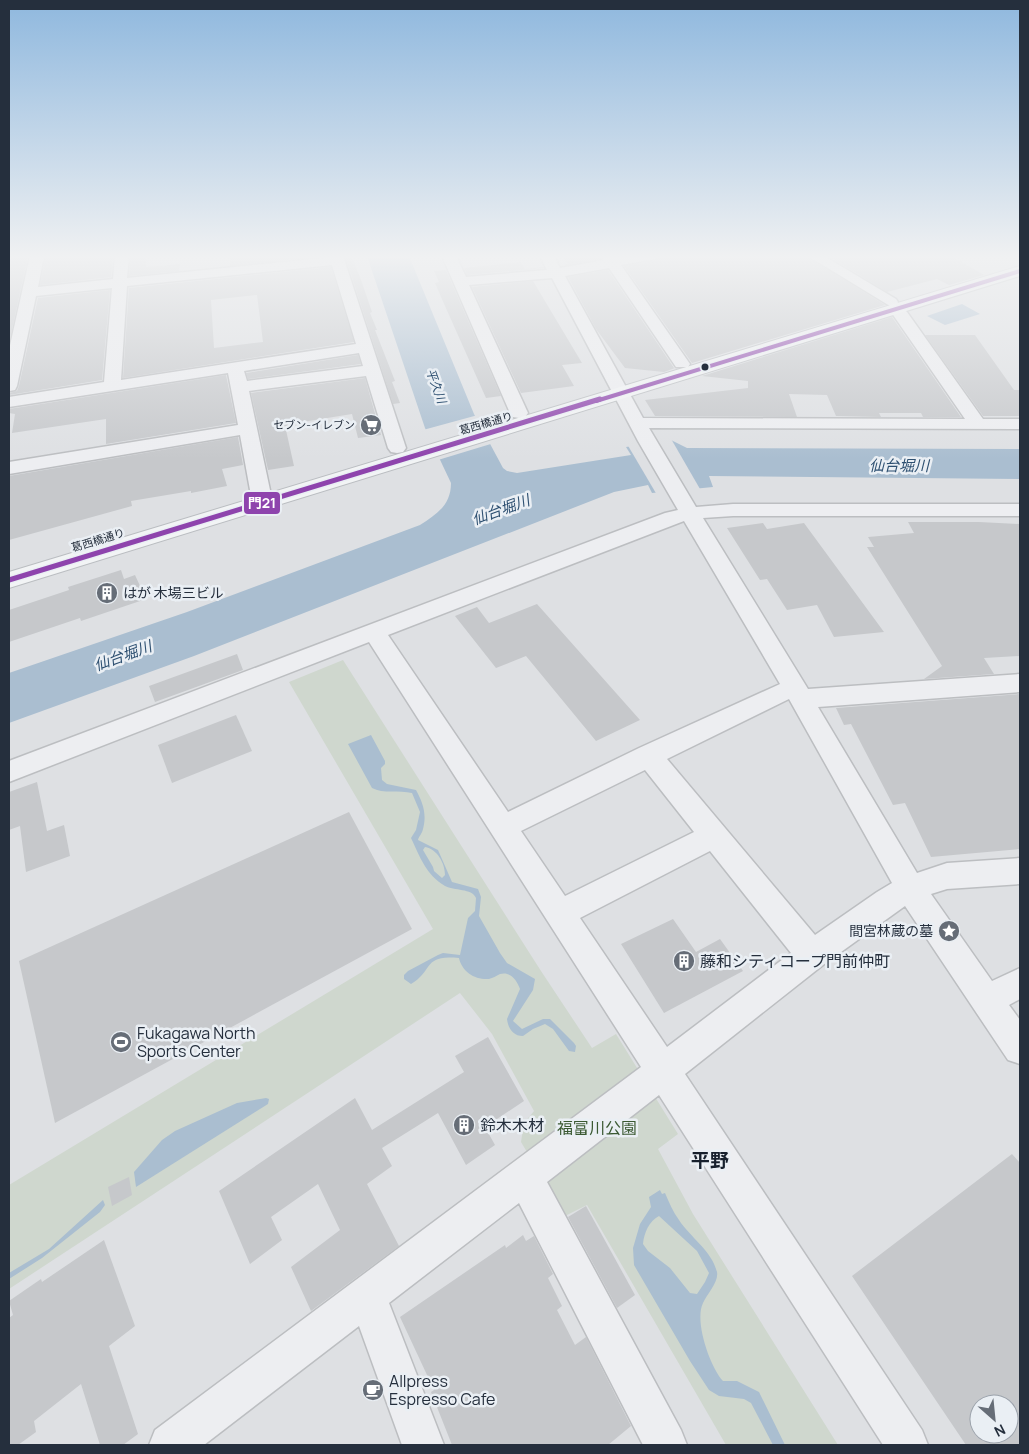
<svg xmlns="http://www.w3.org/2000/svg" width="1029" height="1454" font-family="Manrope,'Noto Sans JP',sans-serif">
<style>
.green{fill:#cfd7ce}
.water{fill:#aabed0;fill-rule:evenodd}
.pier{fill:#dee0e3}
.building{fill:#c6c8cb;fill-rule:evenodd}
.lines{fill:none;stroke-linecap:round;stroke-linejoin:round}
.minor-casing{stroke:#bcbec1;stroke-width:3}
.major-casing{stroke:#babdc1;stroke-width:2}
.minor{fill:#edeef1;fill-rule:evenodd}
.major{fill:#f2f4f5;fill-rule:evenodd}
.bus-1-far1-casing{stroke:#eaeff4;stroke-width:6}
.bus-1-casing{stroke:#eaeff4;stroke-width:8}
.bus-1-far1{stroke:#8e44ad;stroke-width:4}
.bus-1{stroke:#8e44ad;stroke-width:5}
.bus-dot{fill:#252f3d;stroke:#eaeff4;stroke-width:2}
.labels{text-anchor:middle;stroke-width:5;stroke-linejoin:round;paint-order:stroke}
.far-street-label{font-size:11px;fill:#252f3d;stroke:#eaeff4}
.far-poi-label{font-size:11px;fill:#252f3d;stroke:#eaeff4;text-anchor:end}
.far-water-label{font-size:12px;font-style:italic;fill:#2e5071;stroke:#eaeff4}
.poi-label{font-size:14px;fill:#252f3d;stroke:#eaeff4;text-anchor:start}
.water-label{font-size:15px;font-style:italic;fill:#2e5071;stroke:#eaeff4}
.near-poi-label{font-size:16px;fill:#252f3d;stroke:#eaeff4;text-anchor:start}
.near-park-label{font-size:16px;fill:#3b5932;stroke:#eaeff4}
.near-quarter-label{font-size:19px;font-weight:bold;fill:#17202d;stroke:#eaeff4}
.line-badge{stroke:#eaeff4;stroke-width:2}
.badge-label{font-size:14px;text-anchor:middle;font-weight:bold;fill:#fff}
</style>
<rect width="100%" height="100%" fill="#dee0e3"/>
<path class="green" d="M343,660L541,971L592,1048L616,1034L678,1134L658,1149L693,1214L838,1445H726L587,1205L565,1216L521,1142L524,1123L534,1111L492,1034L460,993L9,1289V1185L433,929L289,682Z"/>
<g class="water">
<path d="M367,256H409L474,414L503,468L507,471L517,473L631,455L626,447L671,440L687,448L1020,449V479L709,476L713,487L652,493L648,485L614,492L194,656L9,723V673L187,612L420,525C437,514 451,505 451,483L425,428Z"/>
<path d="M962,304L980,314L945,325L927,316Z"/>
<path d="M371,735L385,761V764L381,768L382,780L387,784L416,790C423,803 427,814 423,829C422,834 419,836 418,840L438,850L452,882L478,889L481,897L479,916L500,953L507,963L535,979L533,990L513,1021L522,1029L543,1019H550L574,1043L576,1046L575,1052L569,1051L553,1029L545,1024L533,1029L523,1036C513,1036 508,1028 507,1019L520,989C517,980 510,971 500,974C496,976 493,978 489,979C475,980 462,972 459,958C423,954 434,970 411,984L404,979V975L408,971L438,955L443,953L460,955L468,918L475,911L476,898C472,888 454,891 445,886C426,875 420,857 411,838L416,830L420,812L412,793C399,790 383,794 372,788L348,744ZM425,847C437,849 445,863 445,875L442,878L434,871L433,867L423,850Z"/>
<path d="M266,1098L269,1099L268,1104L136,1187L134,1172L162,1140L175,1131L237,1103Z"/>
<path d="M660,1190L662,1194L665,1193C669,1202 673,1212 679,1220C690,1237 712,1251 717,1272C719,1282 707,1294 703,1303C694,1321 710,1367 723,1381H737L759,1392L785,1445H773L751,1403L744,1399L719,1396L709,1390L690,1361L634,1265L633,1248L640,1224L651,1207L649,1197ZM659,1216L697,1251L709,1273L705,1282L697,1294L690,1293L670,1268L648,1251L643,1244C644,1233 649,1221 659,1216Z"/>
<path d="M103,1200L105,1205L100,1212L42,1258L9,1279V1273L49,1249Z"/>
</g>
<g class="pier">
<path d="M478,415L494,443L438,460L423,430Z"/>
<path d="M670,437L700,489L657,495L627,444Z"/>
</g>
<g class="building">
<path d="M12,256H28L9,343V267Z"/>
<path d="M46,256H113L111,277L40,285Z"/>
<path d="M131,256H145L146,267L180,264L179,271L129,276Z"/>
<path d="M230,256H325L230,266Z"/>
<path d="M345,256H351L360,277L372,312L370,313L377,330H375L395,381L392,382L400,403L393,404Z"/>
<path d="M561,256H599L601,259L561,266L568,264Z"/>
<path d="M659,256H806L885,305L692,363L624,266L655,261Z"/>
<path d="M828,256H951L984,275L949,285L937,279L887,292Z"/>
<path d="M521,262L525,269L543,267L544,268L467,275L464,268Z"/>
<path d="M331,267L354,342L123,378L129,288ZM257,295L263,342L214,348L211,300Z"/>
<path d="M446,270L501,396L486,398L445,306L435,283L439,282L434,271Z"/>
<path d="M608,270L674,368H675L664,372L625,368L596,329L568,277Z"/>
<path d="M533,281L582,363L562,365L574,386L521,393L472,287Z"/>
<path d="M110,290L102,380L9,395V393L17,391L19,386L38,298Z"/>
<path d="M892,317L961,417H923L921,413H879L881,417L836,416L827,395L789,394L797,417L655,416L645,400L748,388V381L702,376Z"/>
<path d="M925,335H975L1014,390H1020V416H983Z"/>
<path d="M358,355L361,364L248,379L246,373Z"/>
<path d="M226,375L236,423L106,444V419L12,433L15,414L9,413V409Z"/>
<path d="M365,378L381,435L358,438L352,414L290,424L291,429L286,430L294,466L268,470L251,393Z"/>
<path d="M238,437L243,465L222,469L227,486L191,493V491L131,501L132,506L9,540V476Z"/>
<path d="M908,522H979L1020,524V656L984,658L994,674L924,679L942,666L867,547H874L868,537L914,533Z"/>
<path d="M763,523L767,529L804,523L884,632L834,637L817,605L787,610L767,579L760,580L727,528Z"/>
<path d="M121,570L124,579L135,575L146,599L81,621L80,618L9,642V610L69,590L68,587Z"/>
<path d="M537,604L640,720L596,741L526,656L496,668L455,616L477,607L489,623Z"/>
<path d="M237,654L243,670L155,702L149,686Z"/>
<path d="M1020,694V849L931,857L905,803L893,805L851,724L844,725L836,708Z"/>
<path d="M236,715L252,751L172,783L158,745Z"/>
<path d="M37,782L47,831L64,825L70,856L26,872L20,826L9,830V792Z"/>
<path d="M349,812L412,929L55,1123L19,961Z"/>
<path d="M673,919L696,952L720,939L743,971L664,1013L621,944Z"/>
<path d="M488,1037L524,1101L485,1127L495,1145L466,1165L438,1113L382,1148L392,1166L367,1184L399,1246L311,1311L291,1267L340,1230L318,1184L271,1217L282,1240L250,1264L219,1191L355,1098L372,1130L464,1072L455,1056Z"/>
<path d="M1012,1154L1020,1163V1445H966L852,1276ZM979,1404H1009V1434H979Z"/>
<path d="M129,1177L132,1195L112,1206L108,1187Z"/>
<path d="M586,1206L635,1295L617,1308L568,1217Z"/>
<path d="M523,1235L526,1241L534,1236L553,1274L548,1278L562,1306L557,1310L575,1345L586,1337L631,1426L608,1445H452L431,1392L434,1390L400,1317L505,1245L506,1248Z"/>
<path d="M104,1240L135,1326L109,1346L138,1434L123,1445H100L81,1384L34,1421L36,1432L18,1445H9V1318L13,1315L9,1301L41,1279L42,1282Z"/>
</g>
<g class="lines">
<g class="minor-casing">
<g id="minor">
<path d="M30,256H44L38,287L113,279L115,256H129L127,278L343,256L406,448L403,452L397,453L391,452L388,448L366,376L249,391L270,490L267,494L260,496L253,494L250,490L240,435L9,474V462L238,425L228,373L9,407V397L104,382L112,288L36,296L17,386L15,390L9,391V350ZM332,265L356,344L121,380L127,286ZM359,353L363,366L247,381L244,371Z"/>
<path d="M442,256H456L466,277L547,270L540,256H554L560,268L604,260L601,256H615L616,258L657,256L655,259L621,265L690,364L688,367H676L609,268L565,276L643,418L965,419L889,309L890,306L808,256H824L896,299L898,302L897,305L901,306L907,312L983,419H1020V429L649,428L696,507L733,504H1020V516H733L703,518L808,689L1020,674V692L818,707L917,873L947,863L1020,858V884L947,889L931,894L992,981L1020,968V999L1009,1005L1020,1020V1064L1008,1060L905,906L823,965L685,1074L922,1430L928,1445H883L659,1095L547,1182L681,1430L687,1445H643L519,1203L389,1303L444,1445H402L359,1326L204,1445H149L155,1430L641,1067L369,642L9,782V761L665,513L678,510L638,441L552,278L469,285L528,413L525,417L519,418L513,417L510,413ZM684,521L780,684L639,748L508,812L388,635ZM789,699L892,883L877,892L815,935L667,759ZM645,770L694,832L565,896L521,831ZM710,851L791,953L667,1047L580,918Z"/>
</g>
</g>
<g class="major-casing">
<path id="major" d="M1020,266V276L9,588V572Z"/>
</g>
<use href="#minor" class="minor"/>
<use href="#major" class="major"/>
<g class="bus-1-far1-casing">
<path id="bus-1-far1" d="M596,401L1020,271"/>
</g>
<g class="bus-1-casing">
<path id="bus-1" d="M9,580L600,399"/>
</g>
<use href="#bus-1-far1" class="bus-1-far1"/>
<use href="#bus-1" class="bus-1"/>
</g>
<linearGradient id="sky" x2="0" y2="1"><stop stop-color="#8fb8de"/><stop offset="0.56" stop-color="#f0f1f2"/><stop offset="1" stop-color="#f0f1f2" stop-opacity="0"/></linearGradient>
<rect width="1029" height="459" fill="url(#sky)"/>
<defs>
<g id="supermarket-disc" transform="scale(1.125)"><circle r="9.5" fill="#666d77" stroke="#eaeff4"/><path d="M-6-5.5h2.5l.6 2H6L4.5 2H-2.5L-4.4-4H-6ZM-1.5 3.2a1.3 1.3 0 1 0 .1 0ZM3 3.2a1.3 1.3 0 1 0 .1 0Z" fill="#fff"/></g>
<g id="building-disc" transform="scale(1.125)"><circle r="9.5" fill="#666d77" stroke="#eaeff4"/><path d="M-4-6H4V6H1V3H-1V6H-4ZM-2.5-4.3h1.7v1.8h-1.7ZM.8-4.3h1.7v1.8H.8ZM-2.5-1h1.7V.8h-1.7ZM.8-1h1.7V.8H.8Z" fill="#fff"/></g>
<g id="sight-disc" transform="scale(1.125)"><circle r="9.5" fill="#666d77" stroke="#eaeff4"/><path d="M0-6L1.8-2.2L6-1.7L2.9 1.2L3.7 5.4L0 3.3L-3.7 5.4L-2.9 1.2L-6-1.7L-1.8-2.2Z" fill="#fff"/></g>
<g id="stadium-disc" transform="scale(1.125)"><circle r="9.5" fill="#666d77" stroke="#eaeff4"/><path d="M0-5a6.5 5 0 1 0 0 10a6.5 5 0 1 0 0-10ZM-3.5-1.8h7v3.6h-7Z" fill="#fff"/></g>
<g id="cafe-disc" transform="scale(1.125)"><circle r="9.5" fill="#666d77" stroke="#eaeff4"/><path d="M-5.5-4.5H6V0H3Q3 3.5 0 3.5H-2.5Q-5.5 3.5-5.5 0ZM3-3.2v2h1.7v-2ZM-6 4.5H4V6H-6Z" fill="#fff"/></g>
</defs>
<g fill-rule="evenodd">
<use href="#supermarket-disc" x="371" y="425"/>
<use href="#building-disc" x="107" y="593"/>
<use href="#sight-disc" x="949" y="931"/>
<use href="#building-disc" x="684" y="961"/>
<use href="#stadium-disc" x="121" y="1042"/>
<use href="#building-disc" x="464" y="1125"/>
<use href="#cafe-disc" x="373" y="1390"/>
</g>
<circle class="bus-dot" cx="705" cy="367" r="4.5"/>
<g class="labels">
<g class="far-street-label">
<text transform="translate(486 423) rotate(-16)" y="4">葛西橋通り</text>
<text transform="translate(98 540) rotate(-17)" y="4">葛西橋通り</text>
</g>
<g class="far-poi-label">
<text x="355" y="429">セブン-イレブン</text>
</g>
<g class="far-water-label">
<text transform="translate(436 386) rotate(70)" y="4">平久川</text>
</g>
<g class="poi-label">
<text x="123" y="598">はが 木場三ビル</text>
<text x="933" y="936" text-anchor="end">間宮林蔵の墓</text>
</g>
<g class="water-label">
<text x="899" y="471">仙台堀川</text>
<text transform="translate(501 510) rotate(-20)" y="5">仙台堀川</text>
<text transform="translate(123 656) rotate(-20)" y="5">仙台堀川</text>
</g>
<g class="near-poi-label">
<text x="700" y="967">藤和シティコープ門前仲町</text>
<text x="137" y="1039">Fukagawa North<tspan x="137" dy="18">Sports Center</tspan></text>
<text x="480" y="1131">鈴木木材</text>
<text x="389" y="1387">Allpress<tspan x="389" dy="18">Espresso Cafe</tspan></text>
</g>
<g class="near-park-label">
<text x="597" y="1134">福富川公園</text>
</g>
<g class="near-quarter-label">
<text x="710" y="1167">平野</text>
</g>
</g>
<rect class="line-badge" x="243" y="491" width="38" height="24" rx="5" fill="#8e44ad"/>
<g class="badge-label">
<text x="262" y="508">門21</text>
</g>
<rect width="1029" height="1454" fill="none" stroke="#252f3d" stroke-width="20"/>
<g transform="translate(994 1419) rotate(153)"><circle r="24" fill="#eaeff4" stroke="#9ba2ab"/>
<path d="M0-4L9 19L0 12L-9 19Z" fill="#666d77"/>
<text y="-8" font-size="14" font-weight="bold" text-anchor="middle" fill="#252f3d">N</text>
</g>
</svg>
